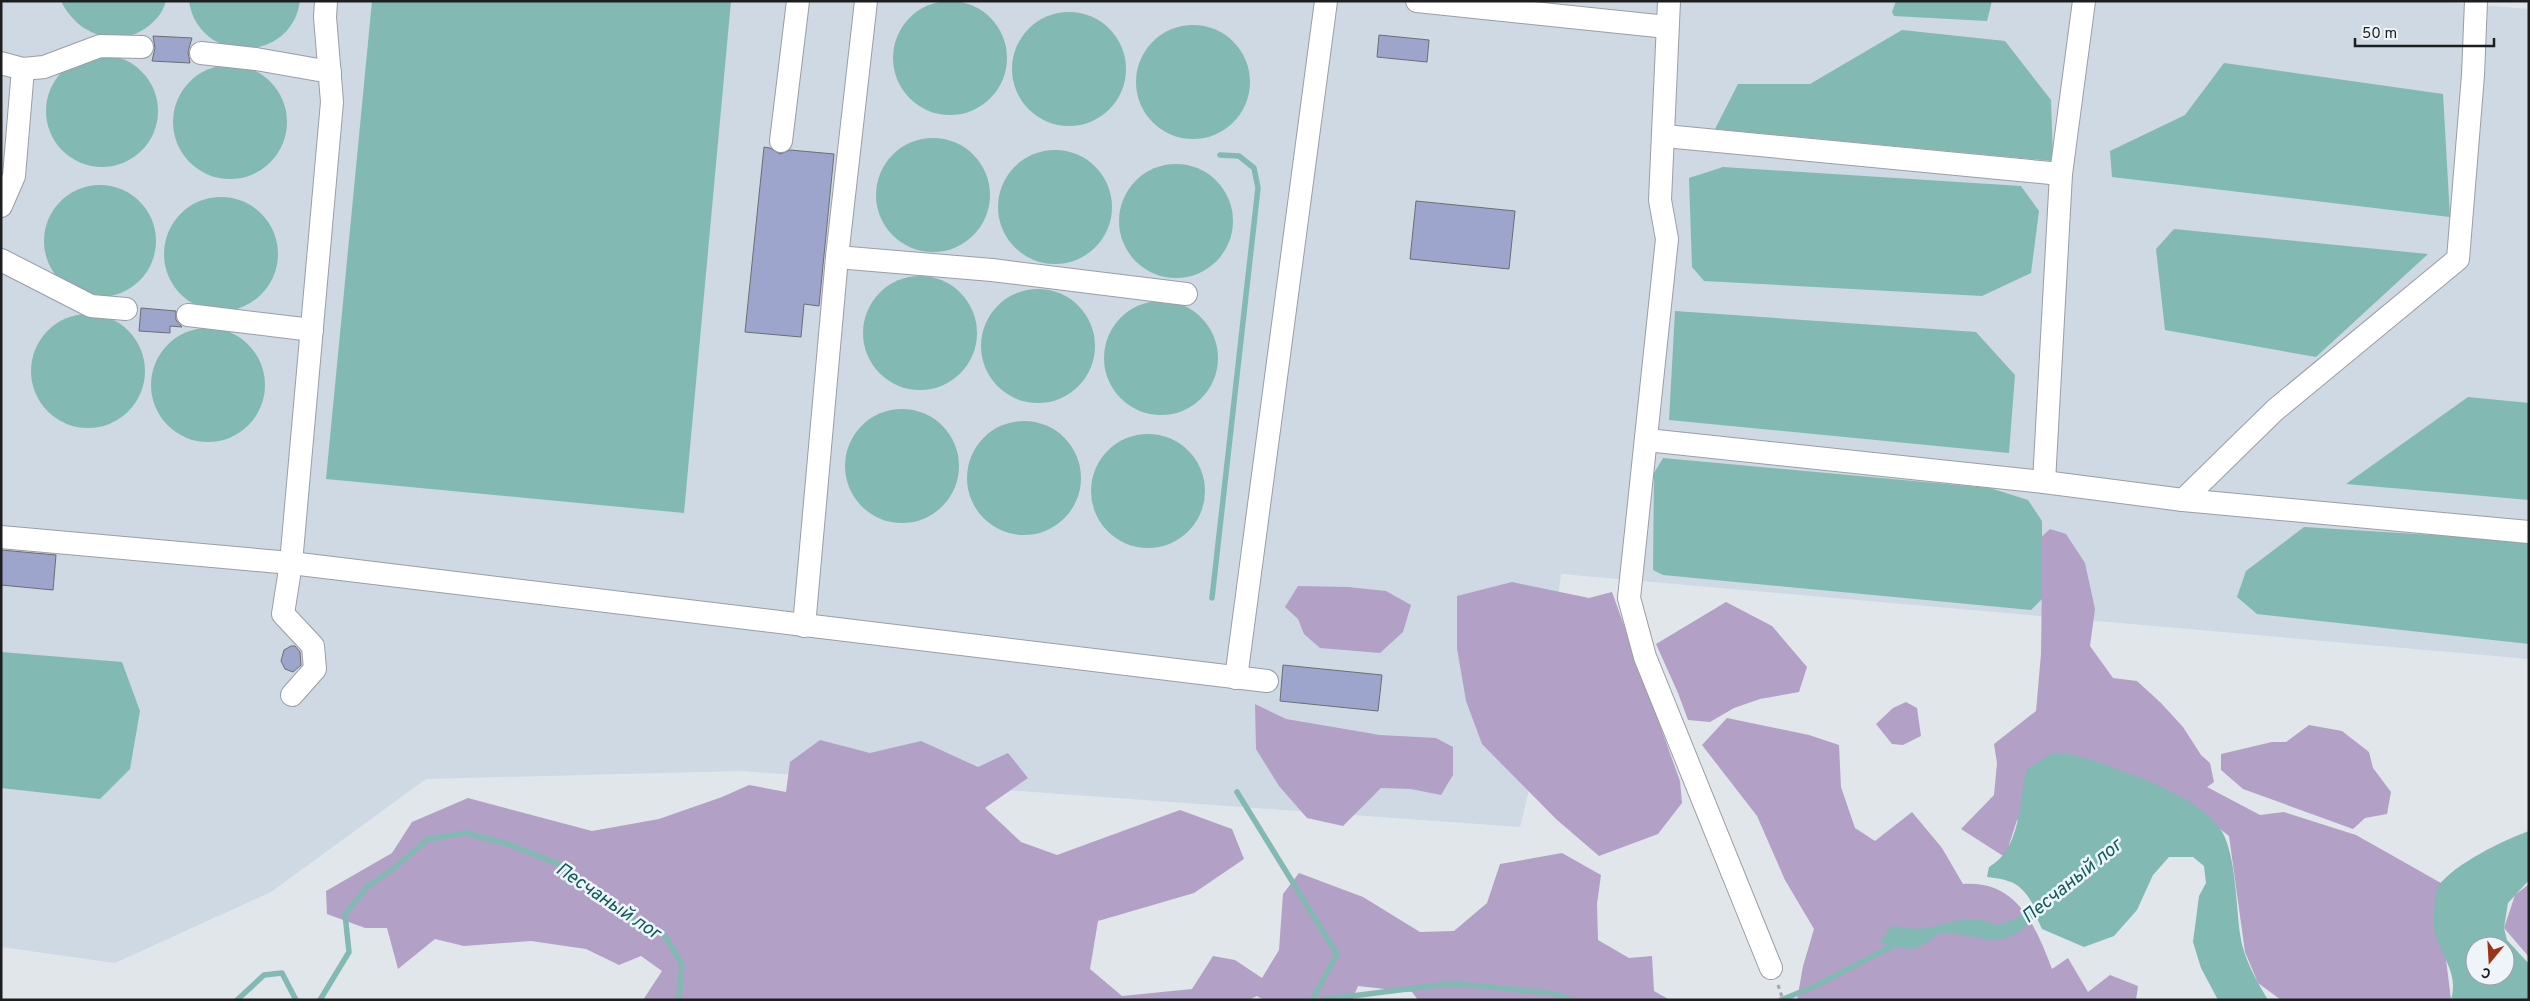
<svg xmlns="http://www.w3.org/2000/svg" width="2530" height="1001" font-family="Overpass,sans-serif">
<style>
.built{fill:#ced9e3}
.forest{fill:#b2a0c6}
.water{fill:#82b9b3;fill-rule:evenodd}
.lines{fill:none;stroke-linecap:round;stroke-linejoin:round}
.stream{stroke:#82b9b3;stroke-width:5.5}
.building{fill:#9ea5cc;stroke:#6c6d73}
.minor-casing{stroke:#9a9ea3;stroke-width:24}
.path{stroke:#a4a7ab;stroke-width:3;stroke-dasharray:4 4;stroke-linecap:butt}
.minor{stroke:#fff;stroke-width:22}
.labels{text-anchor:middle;stroke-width:5;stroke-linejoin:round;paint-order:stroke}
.water-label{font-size:19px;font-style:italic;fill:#0e5c57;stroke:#eff4f9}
</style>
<rect width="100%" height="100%" fill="#e1e6eb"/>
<path class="built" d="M1,1H2432L2529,9V659L1561,574L1539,749L1520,827L740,771L426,779L271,892L115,963L1,947Z"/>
<g class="forest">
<path d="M2050,529L2066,534L2085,563L2095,609L2090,646L2113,678L2137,681L2161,703L2183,727L2201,755L2210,763L2214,782L2207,787L2260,815L2284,812L2356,835L2441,883L2434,927L2446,959L2451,1000H2281L2258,983L2245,952L2229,836L2181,799L2017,820L2009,845L2011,861L1961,829L1994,795L1997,763L1994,744L2036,711L2041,654L2042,579L2028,563L2032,546Z"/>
<path d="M1512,582L1589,598L1612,592L1680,781L1682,803L1658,834L1599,856L1556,819L1482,744L1466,701L1457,648V596Z"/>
<path d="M1298,586L1348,587L1386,591L1411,605L1403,632L1380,653L1320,648L1304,634L1298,619L1285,607Z"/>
<path d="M1726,602L1772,626L1807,667L1799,692L1760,699L1734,708L1710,722L1688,720L1678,693L1656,644Z"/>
<path d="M1906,702L1917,708L1921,736L1903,745L1892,744L1876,724L1893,708Z"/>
<path d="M1255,704L1286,719L1380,735L1436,738L1453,747V775L1441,795L1411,789L1381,788L1343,826L1307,818L1279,786L1256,749Z"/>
<path d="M1727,718L1809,735L1839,745L1841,787L1855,828L1875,841L1912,812L1942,848L1963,884C2017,879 2036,927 2052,969L2068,958L2088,992L2110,975L2138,986L2136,1000H1797L1803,966L1814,929L1785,880L1757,816L1702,745Z"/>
<path d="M2309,725L2342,731L2369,752L2373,768L2391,792L2387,814L2365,818L2353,829L2243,789L2221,770V754L2272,742H2286Z"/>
<path d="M820,740L870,753L921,741L978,767L1008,753L1028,778L985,808L1021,842L1057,855L1180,810L1232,829L1244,859L1194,893L1098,921L1090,969L1122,996L1192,989L1213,956L1235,960L1262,978L1279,950L1283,894L1299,873L1363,897L1420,932L1454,931L1487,903L1500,864L1562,853L1601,875L1597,904L1598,940L1629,958L1652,956L1654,991L1670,1000H1418L1412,992L1358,986L1352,1000H1264L1257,996L1248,1000H643L662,971L641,956L619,965L586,949L531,941L464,946L435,939L398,969L387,928H365L327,914L326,891L392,853L412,822L468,798L592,831L659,819L722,797L749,785L786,792L790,762Z"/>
<path d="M2529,884V957L2504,928L2515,895Z"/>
</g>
<g class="water">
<path d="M61,1H166C164,7 161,14 157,18C127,52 79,39 61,1Z"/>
<path d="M189,1H300C291,65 198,64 189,1Z"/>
<path d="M372,1H731L684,513L326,479Z"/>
<path d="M1896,1H1992L1987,21L1894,16L1892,12Z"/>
<circle cx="950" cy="58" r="57"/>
<circle cx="1069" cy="69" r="57"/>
<circle cx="1193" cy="82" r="57"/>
<path d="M1902,30L2005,41L2051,100L2053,161L1715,129L1738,84H1810Z"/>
<circle cx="102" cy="111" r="56"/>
<path d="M2224,63L2443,94L2450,217L2112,177L2110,151L2185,115Z"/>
<circle cx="230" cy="122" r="57"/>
<circle cx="933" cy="195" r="57"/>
<circle cx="1055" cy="207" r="57"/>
<circle cx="1176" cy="221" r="57"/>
<path d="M1723,167L2021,186L2039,211L2031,273L1982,296L1704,281L1692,267L1689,178Z"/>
<circle cx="100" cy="241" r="56"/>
<circle cx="221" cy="254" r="57"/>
<path d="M2174,229L2428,254L2316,357L2165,330L2156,249Z"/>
<circle cx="920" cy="333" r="57"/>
<circle cx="1038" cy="346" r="57"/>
<circle cx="1161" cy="358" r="57"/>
<path d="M1675,311L1976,332L2015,375L2009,453L1669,420Z"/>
<circle cx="88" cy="371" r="57"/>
<circle cx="208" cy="385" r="57"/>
<path d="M2468,397L2529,403V500L2346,484Z"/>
<circle cx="902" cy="466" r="57"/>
<circle cx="1024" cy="478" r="57"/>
<circle cx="1148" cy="491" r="57"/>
<path d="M1663,458L1990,488L2028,500L2042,521V599L2031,610L1663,575L1653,570L1654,473Z"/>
<path d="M2304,527L2529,541V644L2257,614L2237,597L2246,571Z"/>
<path d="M1,652L122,662L140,711L130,769L100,799L1,788Z"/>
<path d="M2052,753C2082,753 2108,766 2135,776C2161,785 2202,805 2219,827C2236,849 2236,905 2240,934C2243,957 2256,980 2268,1000H2218L2201,968L2193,942L2199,896L2206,883L2204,866L2193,857H2169L2153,875L2137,910L2114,936L2084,947L2042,929L2036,916C2001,956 1982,933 1939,933C1914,955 1911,950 1880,943L1891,926C1902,927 1916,930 1926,928C1956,923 1966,912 1998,925L2019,917L2034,906C2021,883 2012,880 1987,877L1989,867C2021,849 2019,803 2026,770Z"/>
<path d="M2529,831V880L2508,903L2504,928L2507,940L2529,964V1000H2451C2460,972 2438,953 2434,928C2433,921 2435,890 2438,886C2456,863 2502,841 2529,831ZM2475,946H2505V976H2475Z"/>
</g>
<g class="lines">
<g class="stream">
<path d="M1212,598L1258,188L1254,168L1239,156L1220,155"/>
<path d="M1237,792L1337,954L1312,1000"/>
<path d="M237,1000L264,975L282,973L296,1000"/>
<path d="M320,1000L349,952L345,914L368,886L393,869L428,839L466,833L508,844L559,864L619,912L663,933L682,964L679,1000"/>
<path d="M1320,1000L1447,984L1483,986L1556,994L1571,1000"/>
<path d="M1781,1000L1815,986L1898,943"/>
</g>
</g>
<g class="building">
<path d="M1379,35L1429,40L1427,62L1377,57Z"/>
<path d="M153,36L192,38L188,52L190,63L152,61L155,48Z"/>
<path d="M764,147L770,148L780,154L790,150L834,154L819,306L804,304L801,337L745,332Z"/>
<path d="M1416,201L1515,211L1509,269L1410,259Z"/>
<path d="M141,308L176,311V320L182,327L170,326V333L139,331Z"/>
<path d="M1,550L56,555L53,590L1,585Z"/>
<path d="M291,646H295L300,652L301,665L293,672L285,669L281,661L284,650Z"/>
<path d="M1283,665L1382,675L1378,711L1280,701Z"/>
</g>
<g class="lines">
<g class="minor-casing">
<g id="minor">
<path d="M1417,1L1667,27"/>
<path d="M1669,1L1660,200L1667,239L1629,598L1645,657L1771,968"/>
<path d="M201,53L256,59L330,72"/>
<path d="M1,63L23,69L44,67L100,46L142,47"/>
<path d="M1665,136L2061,174"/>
<path d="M781,141L798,1"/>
<path d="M1,206L14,176L23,69"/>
<path d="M837,257L992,270L1186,294"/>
<path d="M1,260L91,306L126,309"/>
<path d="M188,315L312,330"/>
<path d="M1647,440L2044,482L2183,500L2529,532"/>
<path d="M2044,482L2061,174L2084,1"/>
<path d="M2183,500L2275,410L2458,259L2473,75L2476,1"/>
<path d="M1,537L291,563L1267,681"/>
<path d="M804,626L837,257L866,1"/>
<path d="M1236,678L1326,1"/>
<path d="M292,695L315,669L313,646L283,614L291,563L332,102L325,17L326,1"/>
</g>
</g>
<path class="path" d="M1778,985L1783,1000"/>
<use href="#minor" class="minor"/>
</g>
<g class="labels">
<g class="water-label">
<text transform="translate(2071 880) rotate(-39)" y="7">Песчаный лог</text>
<text transform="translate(609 900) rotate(34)" y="7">Песчаный лог</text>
</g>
</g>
<rect width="2530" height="1001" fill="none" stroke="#1d1e20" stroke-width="5"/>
<g transform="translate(2490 961) rotate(198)"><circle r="24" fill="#eff4f9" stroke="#9b9ea2"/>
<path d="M0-4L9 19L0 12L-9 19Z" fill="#9b3316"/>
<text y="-8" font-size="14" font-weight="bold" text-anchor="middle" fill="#1d1e20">С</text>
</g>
<path d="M2355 38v8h139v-8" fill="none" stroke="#1d1e20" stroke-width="2.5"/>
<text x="2362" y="38" font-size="15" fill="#1d1e20" stroke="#eff4f9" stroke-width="4" paint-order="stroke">50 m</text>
</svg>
